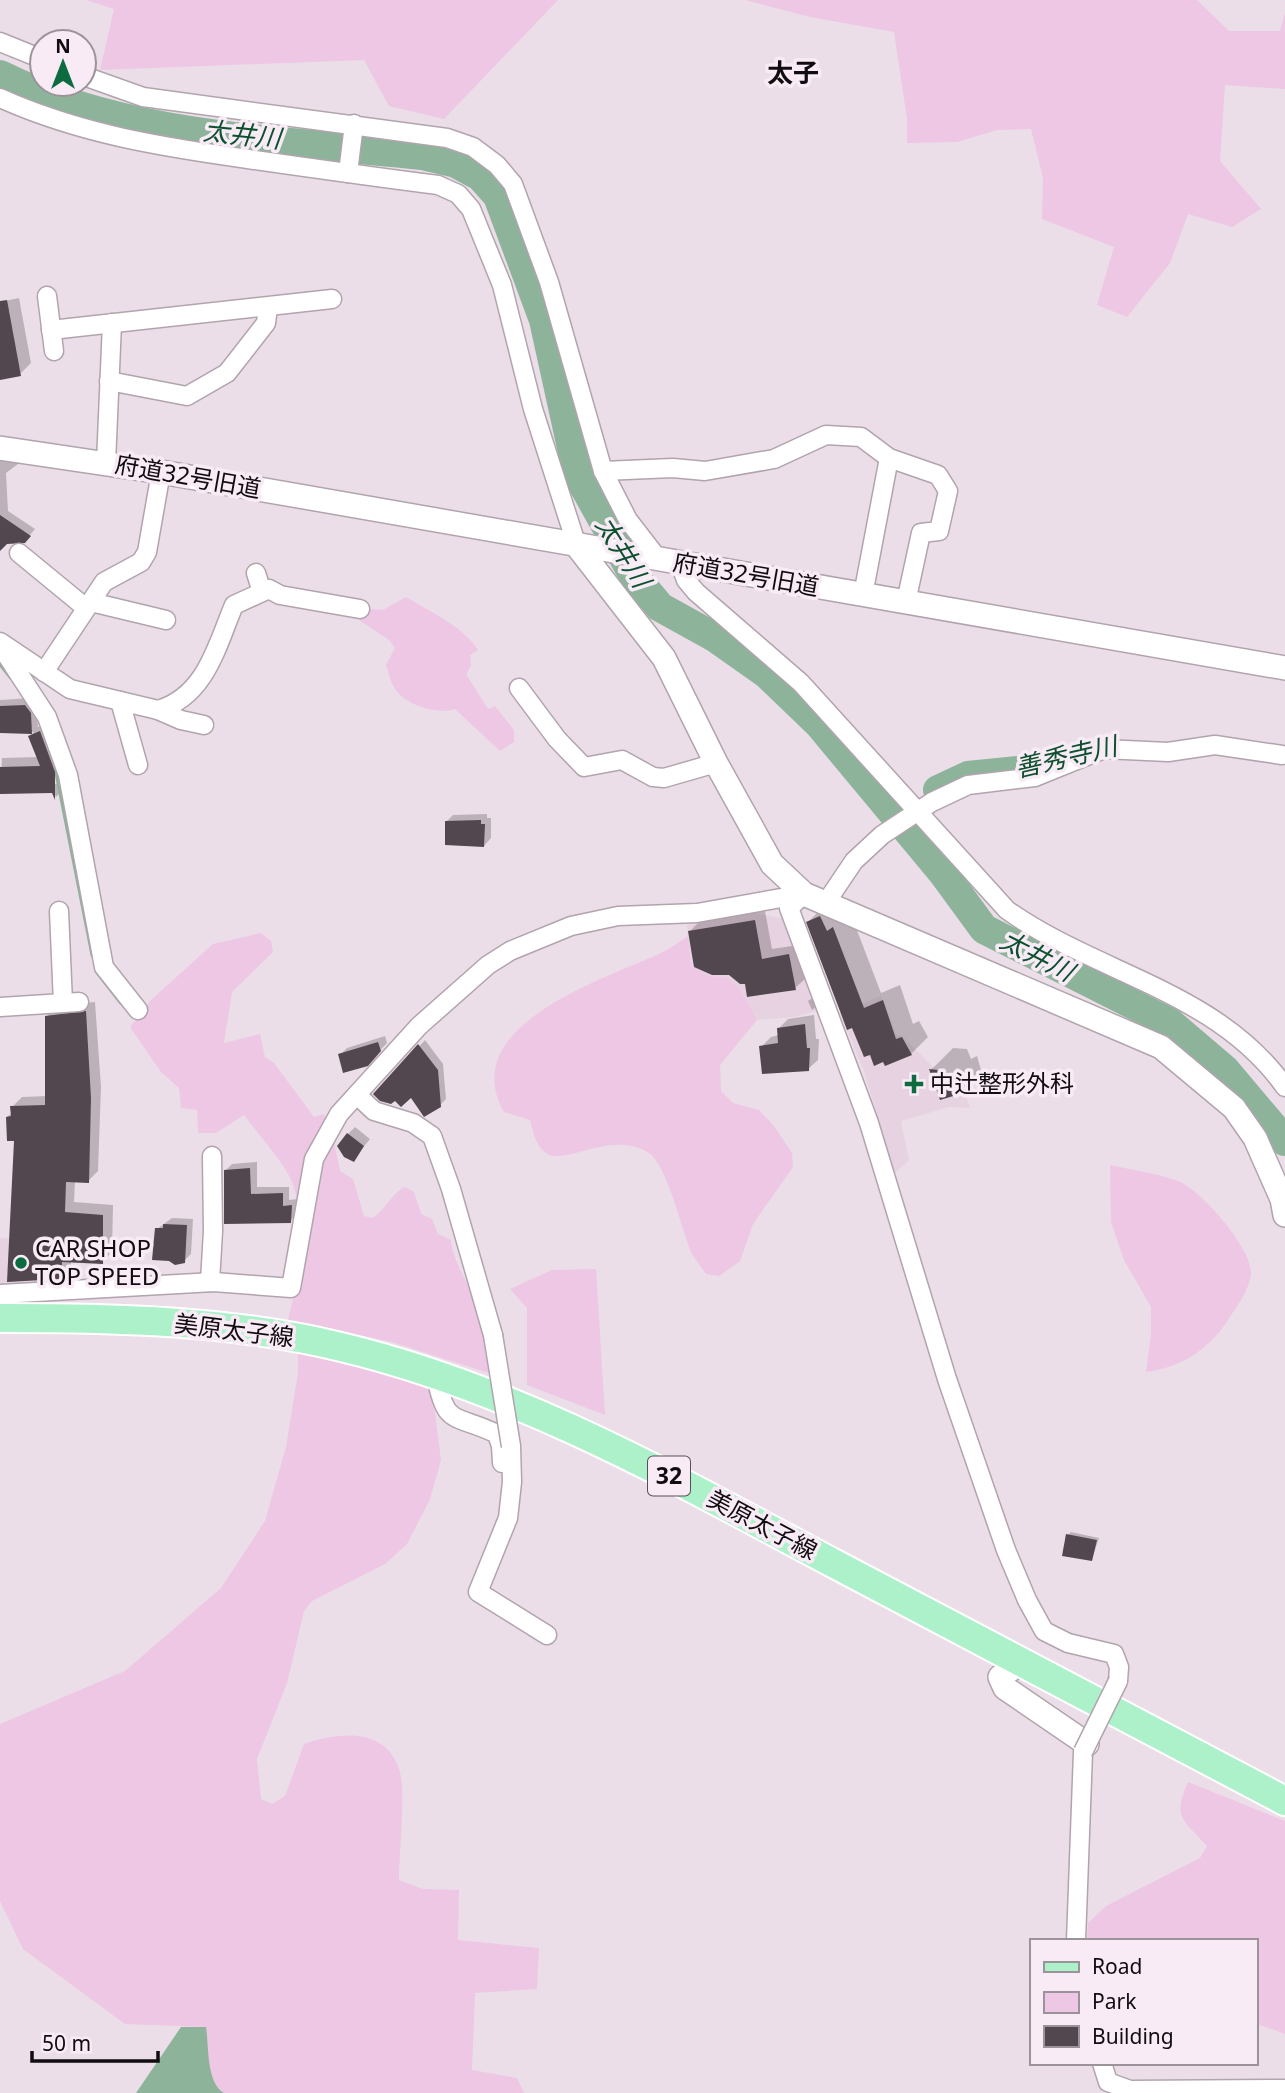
<svg xmlns="http://www.w3.org/2000/svg" width="1285" height="2093" font-family="'Noto Sans','Noto Sans JP',sans-serif">
<style>
.built{fill:#e6d2e1}
.green{fill:#edc7e3}
.water{fill:#8db49b}
.shadow{fill:#0003;fill-rule:evenodd}
.lines{fill:none;stroke-linecap:round;stroke-linejoin:round}
.stream{stroke:#8db49b;stroke-width:5}
.river{stroke:#8db49b;stroke-width:30}
.building{fill:#52474f}
.minor-casing{stroke:#b1a4ad;stroke-width:21}
.tertiary-casing{stroke:#b1a4ad;stroke-width:26}
.primary-casing{stroke:#fff;stroke-width:32}
.minor{stroke:#fff;stroke-width:18}
.tertiary{stroke:#fff;stroke-width:23}
.primary{stroke:#adf1ca;stroke-width:28}
.minor-bridge-casing{stroke:#b1a4ad;stroke-width:21;stroke-linecap:butt}
.minor-bridge{stroke:#fff;stroke-width:18}
.poi-dot{fill:#0c6b3f;stroke:#f9ebf5;stroke-width:2.5}
.labels{text-anchor:middle;stroke-width:7;stroke-linejoin:round;paint-order:stroke}
.shield{fill:#f9ebf5;stroke:#564f54;stroke-width:2}
.shield-label{font-size:23px;font-weight:bold;fill:#100c0f}
.street-label{font-size:24px;fill:#100c0f;stroke:#f9ebf5}
.poi-label{font-size:24px;fill:#100c0f;stroke:#f9ebf5;text-anchor:start}
.neighbourhood-label{font-size:26px;font-weight:bold;fill:#100c0f;stroke:#f9ebf5}
.water-label{font-size:26px;font-style:italic;fill:#0d502f;stroke:#f9ebf5}
</style>
<rect width="100%" height="100%" fill="#ebdee8"/>
<g class="built">
<path d="M754,913L786,919L824,1009L794,1017L757,1020L740,989L726,977L709,976L691,966L687,925Z"/>
<path d="M881,996L896,1034L902,1036L936,1070L947,1071L956,1079L964,1088L970,1108L949,1107L901,1121L909,1160L894,1174L864,1071L840,1013Z"/>
<path d="M0,1238H38L37,1287H0Z"/>
</g>
<g class="green">
<path d="M86,0H558L444,119L389,106L364,60L100,70L114,9Z"/>
<path d="M745,0H1197L1229,31H1280L1285,13V89L1225,85L1220,161L1261,209L1232,227L1188,214L1170,263L1127,317L1097,305L1114,247L1042,219L1043,178L1031,129L997,130L957,142L907,143V119L894,32L810,17Z"/>
<path d="M406,597C430,612 463,626 478,650L470,655L471,666L466,674L488,709L495,706L514,730V742L500,751L455,709C438,715 403,705 394,687C390,681 389,672 386,665L395,648L389,640L359,620L371,609L383,610Z"/>
<path d="M261,933L271,941L273,952L232,992L224,1043L260,1034L265,1057L274,1063L314,1117L323,1114L330,1123L340,1171L353,1179L364,1216L373,1218C386,1209 391,1194 405,1187L414,1192L421,1214L432,1219L438,1234L451,1240C451,1257 470,1286 476,1305C482,1328 487,1351 492,1374L392,1342L288,1320C299,1278 310,1211 287,1172C275,1152 258,1134 244,1115L216,1133H198L197,1110L181,1108L179,1088L161,1072L130,1027L151,1000L213,944Z"/>
<path d="M688,936L691,966L709,976L726,977L740,989L757,1020L720,1065L721,1091L733,1103L759,1110L774,1126L792,1153L793,1167L753,1224L740,1261L719,1276L706,1274C701,1267 695,1259 691,1252C682,1230 667,1165 649,1153C610,1129 565,1167 546,1153C535,1145 533,1131 530,1120L504,1112C455,1025 605,979 661,953C670,949 679,942 688,936Z"/>
<path d="M1110,1165C1132,1170 1157,1173 1178,1181C1201,1190 1250,1247 1251,1271C1251,1288 1237,1306 1228,1320C1208,1350 1182,1367 1146,1372L1151,1334V1307L1124,1260L1111,1222Z"/>
<path d="M596,1269L605,1415L527,1385V1308L510,1289L552,1270Z"/>
<path d="M298,1346L384,1367L432,1390L441,1460L430,1499L407,1544L385,1564L312,1601L304,1611L287,1683L257,1759L261,1799L272,1804L285,1796L304,1744C341,1731 391,1727 401,1777C405,1801 399,1853 399,1880L423,1889L459,1890L458,1940L539,1948L537,1989L475,1993L472,2070L517,2078L524,2093H224C206,2083 208,2046 206,2027L125,2024L23,1949L0,1901V1724L125,1671L221,1588L265,1521L286,1447L298,1373Z"/>
<path d="M1188,1782L1285,1821V2034L1255,2023V1941H1087L1088,1923L1106,1906L1200,1858L1207,1846C1183,1819 1172,1818 1188,1782Z"/>
</g>
<path class="water" d="M181,2027H206C209,2045 206,2083 224,2093H136Z"/>
<g class="shadow">
<path d="M19,298L31,363L20,374L0,378V302Z"/>
<path d="M0,454L18,458V464L6,473L8,511L35,529L24,542L0,537Z"/>
<path d="M32,698L37,706L38,727L50,722L64,788L56,797L53,791L0,792L2,758L38,757L30,736L34,732H0V700ZM53,763H56L57,784H53Z"/>
<path d="M487,814V818H491V838L484,846L446,822L453,815Z"/>
<path d="M825,905L850,912L881,993L900,985L913,1024L919,1021L928,1037L911,1054L886,1064L808,922Z"/>
<path d="M765,911L772,949L799,945L806,978L795,988L747,982L729,973L690,931L700,921Z"/>
<path d="M814,997L817,1006L812,1010L808,1001Z"/>
<path d="M95,1002L101,1087L98,1171L88,1181L75,1180L74,1202L113,1205L112,1252L102,1262L71,1261V1267L61,1277L7,1117L12,1113V1107L22,1097L47,1096V1016L57,1006Z"/>
<path d="M814,1015L816,1039H819L818,1060L808,1069L761,1047L771,1037L779,1035L778,1029L788,1019Z"/>
<path d="M385,1036L387,1043L367,1064L340,1055L347,1048Z"/>
<path d="M425,1040L443,1064L446,1099L440,1105L411,1096L395,1099L375,1094Z"/>
<path d="M953,1048L967,1049L971,1059L977,1056L981,1070L959,1092L931,1070Z"/>
<path d="M355,1127L370,1139L353,1160L348,1134Z"/>
<path d="M257,1162V1187H289V1200L298,1199L297,1214L290,1221L226,1222L225,1171L232,1164Z"/>
<path d="M172,1218L193,1219L191,1254L184,1261L157,1229Z"/>
<path d="M1071,1532L1099,1538L1092,1559L1068,1535Z"/>
</g>
<g class="lines">
<g class="stream">
<path d="M0,663L11,677"/>
<path d="M55,763L93,955"/>
<path d="M97,971L121,1002"/>
</g>
<g class="river">
<path d="M0,75C129,139 282,140 422,155L456,163L480,176L498,196L544,320L578,475L634,576L660,607L716,638L767,674L819,724L943,873L984,929L1170,1023L1225,1070L1285,1141"/>
<path d="M938,790L968,776L1018,771"/>
</g>
</g>
<g class="building">
<path d="M7,300L21,376L0,380V301Z"/>
<path d="M0,515L31,536L25,543L7,544L0,551Z"/>
<path d="M25,705L31,713L32,734L0,733V706Z"/>
<path d="M40,731L55,772V800L52,793L0,794V767L40,766L28,736Z"/>
<path d="M481,820V824H485L484,847L445,845V821Z"/>
<path d="M820,916L827,931L833,927L864,1008L883,1000L896,1039L902,1037L912,1055L885,1066L883,1062L874,1066L870,1055L864,1057L852,1028L847,1030L840,1011L806,922Z"/>
<path d="M755,920L762,959L789,954L796,990L747,997L745,984H740L729,975H712L694,967L688,931Z"/>
<path d="M86,1011L91,1098L89,1183L66,1182L65,1212L103,1215V1264L62,1262L61,1279L7,1282L14,1141H7L6,1117L11,1116L10,1106L45,1105V1016Z"/>
<path d="M805,1024L807,1048H810L809,1071L762,1074L759,1046L778,1043L777,1028Z"/>
<path d="M378,1042L381,1051L368,1066L343,1073L338,1054Z"/>
<path d="M418,1044L438,1070L441,1107L424,1117L411,1098L401,1107L395,1101L391,1104L380,1101L373,1094Z"/>
<path d="M929,1069L946,1071L948,1080L955,1077L960,1094L940,1100Z"/>
<path d="M347,1133L364,1146L354,1162L344,1157L337,1146Z"/>
<path d="M250,1168L251,1194L283,1193V1206L292,1205L291,1223L224,1224V1170Z"/>
<path d="M163,1224L187,1225L185,1263L175,1265L169,1261L152,1260L155,1228H163Z"/>
<path d="M1066,1534L1097,1540L1092,1561L1062,1556Z"/>
</g>
<g class="lines">
<g class="minor-casing">
<g id="minor">
<path d="M0,42L42,59"/>
<path d="M84,76L143,97L447,138L473,147L497,165L513,184L549,282L603,471L628,520L659,560"/>
<path d="M0,98C80,134 162,147 248,159C311,168 375,177 438,185L458,194L471,209L502,285L533,409L577,546"/>
<path d="M348,173L354,124"/>
<path d="M47,296L54,351"/>
<path d="M51,330L332,299"/>
<path d="M109,381L187,396L227,373L266,323L268,307"/>
<path d="M106,463L112,323"/>
<path d="M603,471L673,468L705,471L774,459L826,435L861,437L889,458L938,475L948,491L939,531L921,533L906,602"/>
<path d="M19,553L86,608"/>
<path d="M680,563L686,580L696,592L801,683L1007,910C1097,974 1217,991 1285,1087"/>
<path d="M256,573L262,592"/>
<path d="M863,595L889,458"/>
<path d="M91,602L166,620"/>
<path d="M0,642L70,689L158,710C206,696 217,645 234,605L269,589L280,595L360,609"/>
<path d="M2,648L47,717L68,775L104,967L138,1010"/>
<path d="M44,672L104,582L141,562L147,552L161,472"/>
<path d="M519,688L557,739L584,767L622,760L653,777L664,778L716,763"/>
<path d="M120,701L138,765"/>
<path d="M158,710L181,720L204,725"/>
<path d="M804,894L789,908L869,1123L947,1379L1006,1550L1027,1600L1044,1631L1068,1643L1114,1654L1119,1667L1118,1681"/>
<path d="M827,901L854,861L882,835L932,802L968,785L1035,777L1104,749L1168,752L1215,745L1282,755"/>
<path d="M59,911L63,1003"/>
<path d="M0,1007L79,1002"/>
<path d="M357,1095L374,1111L413,1123L432,1136L451,1189L493,1335"/>
<path d="M210,1282L213,1231L212,1156"/>
<path d="M0,1294L214,1282L291,1288L314,1159L339,1114L419,1026L488,965L510,951L571,926L618,916L697,913L804,894"/>
<path d="M436,1376C446,1428 454,1413 497,1434L501,1446L502,1463"/>
<path d="M511,1446L512,1482L508,1518L478,1592L547,1635"/>
<path d="M1076,1941L1083,1752"/>
<path d="M1102,2063L1108,2082L1130,2090L1285,2089"/>
</g>
</g>
<g class="tertiary-casing">
<g id="tertiary">
<path d="M0,448L161,472L1285,668"/>
<path d="M577,546L664,658L716,763L772,864L804,894L1161,1047L1234,1108L1255,1138L1282,1199L1285,1215"/>
<path d="M1020,1663L1000,1677L1005,1688L1087,1744"/>
</g>
</g>
<g class="primary-casing">
<path id="primary" d="M0,1318C114,1318 230,1320 341,1347C517,1389 675,1479 833,1563C983,1643 1134,1722 1285,1801"/>
</g>
<use href="#minor" class="minor"/>
<use href="#tertiary" class="tertiary"/>
<use href="#primary" class="primary"/>
<g class="minor-bridge-casing">
<g id="minor-bridge">
<path d="M493,1335L511,1446"/>
<path d="M1083,1752L1118,1681"/>
</g>
</g>
<use href="#minor-bridge" class="minor-bridge"/>
</g>
<g class="poi-dot">
<path d="M910.5 1073.5h7v7h7v7h-7v7h-7v-7h-7v-7h7z"/>
<circle cx="21" cy="1263" r="7"/>
</g>
<g class="labels">
<rect class="shield" x="648" y="1456.5" width="42" height="39" rx="5"/>
<g class="shield-label">
<text x="669" y="1484">32</text>
</g>
<g class="street-label">
<text transform="translate(188 477) rotate(10)" y="8">府道32号旧道</text>
<text transform="translate(746 575) rotate(10)" y="8">府道32号旧道</text>
<text transform="translate(234 1331) rotate(7)" y="8">美原太子線</text>
<text transform="translate(762 1525) rotate(28)" y="8">美原太子線</text>
</g>
<g class="poi-label">
<text x="930" y="1092">中辻整形外科</text>
<text x="35" y="1257">CAR SHOP<tspan x="35" dy="28">TOP SPEED</tspan></text>
</g>
<g class="neighbourhood-label">
<text x="793" y="82">太子</text>
</g>
<g class="water-label">
<text transform="translate(242 135) rotate(6)" y="9">太井川</text>
<text transform="translate(623 552) rotate(58)" y="9">太井川</text>
<text transform="translate(1066 757) rotate(-13)" y="9">善秀寺川</text>
<text transform="translate(1037 956) rotate(27)" y="9">太井川</text>
</g>
</g>
<rect x="1030" y="1939" width="228" height="126" fill="#f9ebf5" stroke="#9c9299" stroke-width="2"/>
<rect x="1044" y="1962" width="35" height="10" fill="#adf1ca" stroke="#9c9299" stroke-width="2"/>
<text x="1092" y="1974" font-size="21" fill="#100c0f">Road</text>
<rect x="1044" y="1992" width="35" height="21" fill="#edc7e3" stroke="#9c9299" stroke-width="2"/>
<text x="1092" y="2009" font-size="21" fill="#100c0f">Park</text>
<rect x="1044" y="2026" width="35" height="21" fill="#52474f" stroke="#9c9299" stroke-width="2"/>
<text x="1092" y="2044" font-size="21" fill="#100c0f">Building</text>
<g transform="translate(63 63)"><circle r="33" fill="#f9ebf5" stroke="#9c9299" stroke-width="2"/>
<path d="M0-5L12 26L0 18L-12 26Z" fill="#0c6b3f"/>
<text y="-10" font-size="19" font-weight="bold" text-anchor="middle" fill="#100c0f">N</text>
</g>
<path d="M32 2051v10h126v-10" fill="none" stroke="#100c0f" stroke-width="3.5"/>
<text x="42" y="2051" font-size="21" fill="#100c0f" stroke="#f9ebf5" stroke-width="5" paint-order="stroke">50 m</text>
</svg>
